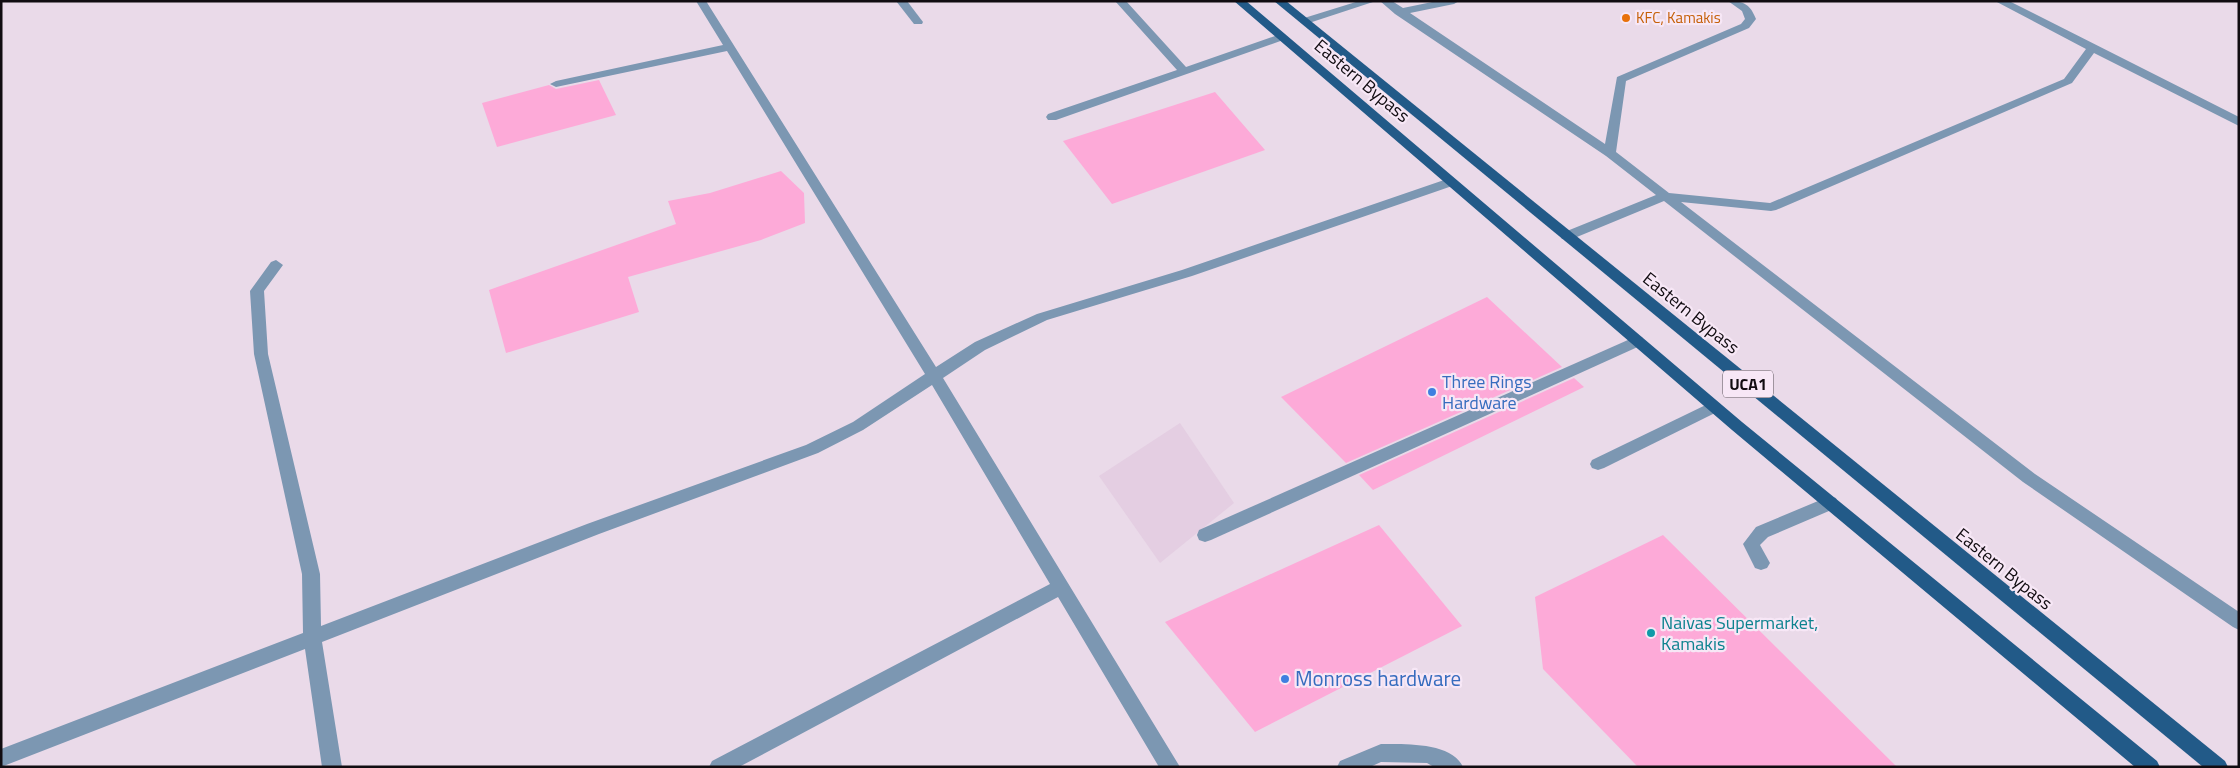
<svg xmlns="http://www.w3.org/2000/svg" width="2240" height="768" font-family="'Titillium Web',sans-serif">
<style>
.built{fill:#e4cee2}
.building{fill:#fdaad8}
.lines{fill:none;stroke-linecap:round;stroke-linejoin:round}
.minor{fill:#7c97b2;fill-rule:evenodd}
.major{fill:#225a88;fill-rule:evenodd}
.food-dot{fill:#e8710a;stroke:#f7e7f6;stroke-width:2}
.shop-dot{fill:#3f7fe0;stroke:#f7e7f6;stroke-width:2}
.culture-dot{fill:#0f9aa8;stroke:#f7e7f6;stroke-width:2}
.labels{text-anchor:middle;stroke-width:4.5;stroke-linejoin:round;paint-order:stroke}
.far-food-label{font-size:15px;fill:#c56008;stroke:#f7e7f6;text-anchor:start}
.shield{fill:#f7e7f6;stroke:#564e56;stroke-width:1}
.shield-label{font-size:16px;font-weight:bold;fill:#110c11}
.street-label{font-size:18px;fill:#110c11;stroke:#f7e7f6}
.shop-label{font-size:18px;fill:#366cbe;stroke:#f7e7f6;text-anchor:start}
.culture-label{font-size:18px;fill:#0d838f;stroke:#f7e7f6;text-anchor:start}
.near-shop-label{font-size:21px;fill:#366cbe;stroke:#f7e7f6;text-anchor:start}
</style>
<rect width="100%" height="100%" fill="#eadae9"/>
<path class="built" d="M1180,423L1234,503L1160,563L1099,476Z"/>
<g class="building">
<path d="M599,80L616,115L497,147L482,103L549,85L556,89Z"/>
<path d="M1215,92L1265,150L1112,204L1063,141Z"/>
<path d="M781,171L804,193L805,223L761,240L628,277L639,312L506,353L489,290L676,224L668,201L710,193Z"/>
<path d="M1487,297L1562,367L1346,463L1281,397Z"/>
<path d="M1574,378L1584,387L1373,490L1359,475Z"/>
<path d="M1379,525L1462,626L1255,732L1165,622Z"/>
<path d="M1663,535L1897,767H1638L1543,669L1535,597Z"/>
</g>
<g class="lines">
<g class="minor">
<path d="M696,1H706L936,367L975,342L1037,314L1182,270L1447,179L1451,178L1457,182L1455,185L1192,276L1047,320L985,350L943,378L1180,767H1159L1058,597L739,767H709L712,761L1050,584L932,385L863,430L818,453L599,534L322,642L342,767H322L305,649L1,767V749L303,633L302,574L254,354L250,291L271,262L276,260L283,265L264,291L268,354L320,574L321,626L587,524L806,445L853,422L925,374L727,51L556,87L550,84L556,81L723,45Z"/>
<path d="M896,1H907L923,22L922,24H914Z"/>
<path d="M1115,1H1126L1186,67L1278,35L1282,34L1288,37L1286,39L1056,120H1048L1046,117L1048,114L1177,70Z"/>
<path d="M1359,1H1376L1309,23H1301L1300,21L1301,19Z"/>
<path d="M1380,1H1392L1403,8L1437,1H1459L1454,4L1410,13L1605,144L1617,77L1741,24L1745,19L1742,11L1728,1C1744,1 1750,4 1756,19L1749,28L1626,81L1616,152L1669,193L1770,203L2064,79L2086,49L1995,1H2009L2239,117V126L2094,53L2072,83L1776,210L1771,211L1681,202L2035,474L2239,612V630L2233,627L2023,482L1664,201L1572,239H1562L1560,236L1562,233L1656,195L1606,156L1395,14Z"/>
<path d="M1637,336L1642,337L1644,341L1642,345L1211,540L1205,542L1199,540L1197,535L1199,530Z"/>
<path d="M1714,401L1719,403L1722,407L1719,411L1604,468L1598,470L1592,468L1590,464L1592,460Z"/>
<path d="M1830,496L1836,498L1838,503L1836,508L1768,537L1760,545L1770,563L1767,568L1761,570L1755,568L1743,544L1756,527Z"/>
<path d="M1381,744C1404,744 1452,742 1463,767H1434L1427,763L1381,762L1370,767H1337L1340,761Z"/>
</g>
<g class="major">
<path d="M1234,1H1246L1742,422L2157,761L2160,767H2135L1732,430Z"/>
<path d="M1274,1H1286L2225,761L2228,767H2203Z"/>
</g>
</g>
<circle class="food-dot" cx="1626" cy="18" r="5"/>
<g class="shop-dot">
<circle cx="1432" cy="392" r="5"/>
<circle cx="1285" cy="679" r="5"/>
</g>
<circle class="culture-dot" cx="1651" cy="633" r="5"/>
<g class="labels">
<g class="far-food-label">
<text x="1636" y="23">KFC, Kamakis</text>
</g>
<rect class="shield" x="1723" y="370.5" width="50" height="27" rx="4"/>
<g class="shield-label">
<text x="1748" y="390">UCA1</text>
</g>
<g class="street-label">
<text transform="translate(1362 81) rotate(40)" y="6">Eastern Bypass</text>
<text transform="translate(1691 313) rotate(39)" y="6">Eastern Bypass</text>
<text transform="translate(2004 569) rotate(39)" y="6">Eastern Bypass</text>
</g>
<g class="shop-label">
<text x="1442" y="388">Three Rings<tspan x="1442" dy="21">Hardware</tspan></text>
</g>
<g class="culture-label">
<text x="1661" y="629">Naivas Supermarket,<tspan x="1661" dy="21">Kamakis</tspan></text>
</g>
<g class="near-shop-label">
<text x="1295" y="686">Monross hardware</text>
</g>
</g>
<rect width="2240" height="768" fill="none" stroke="#110c11" stroke-width="5"/>
</svg>
